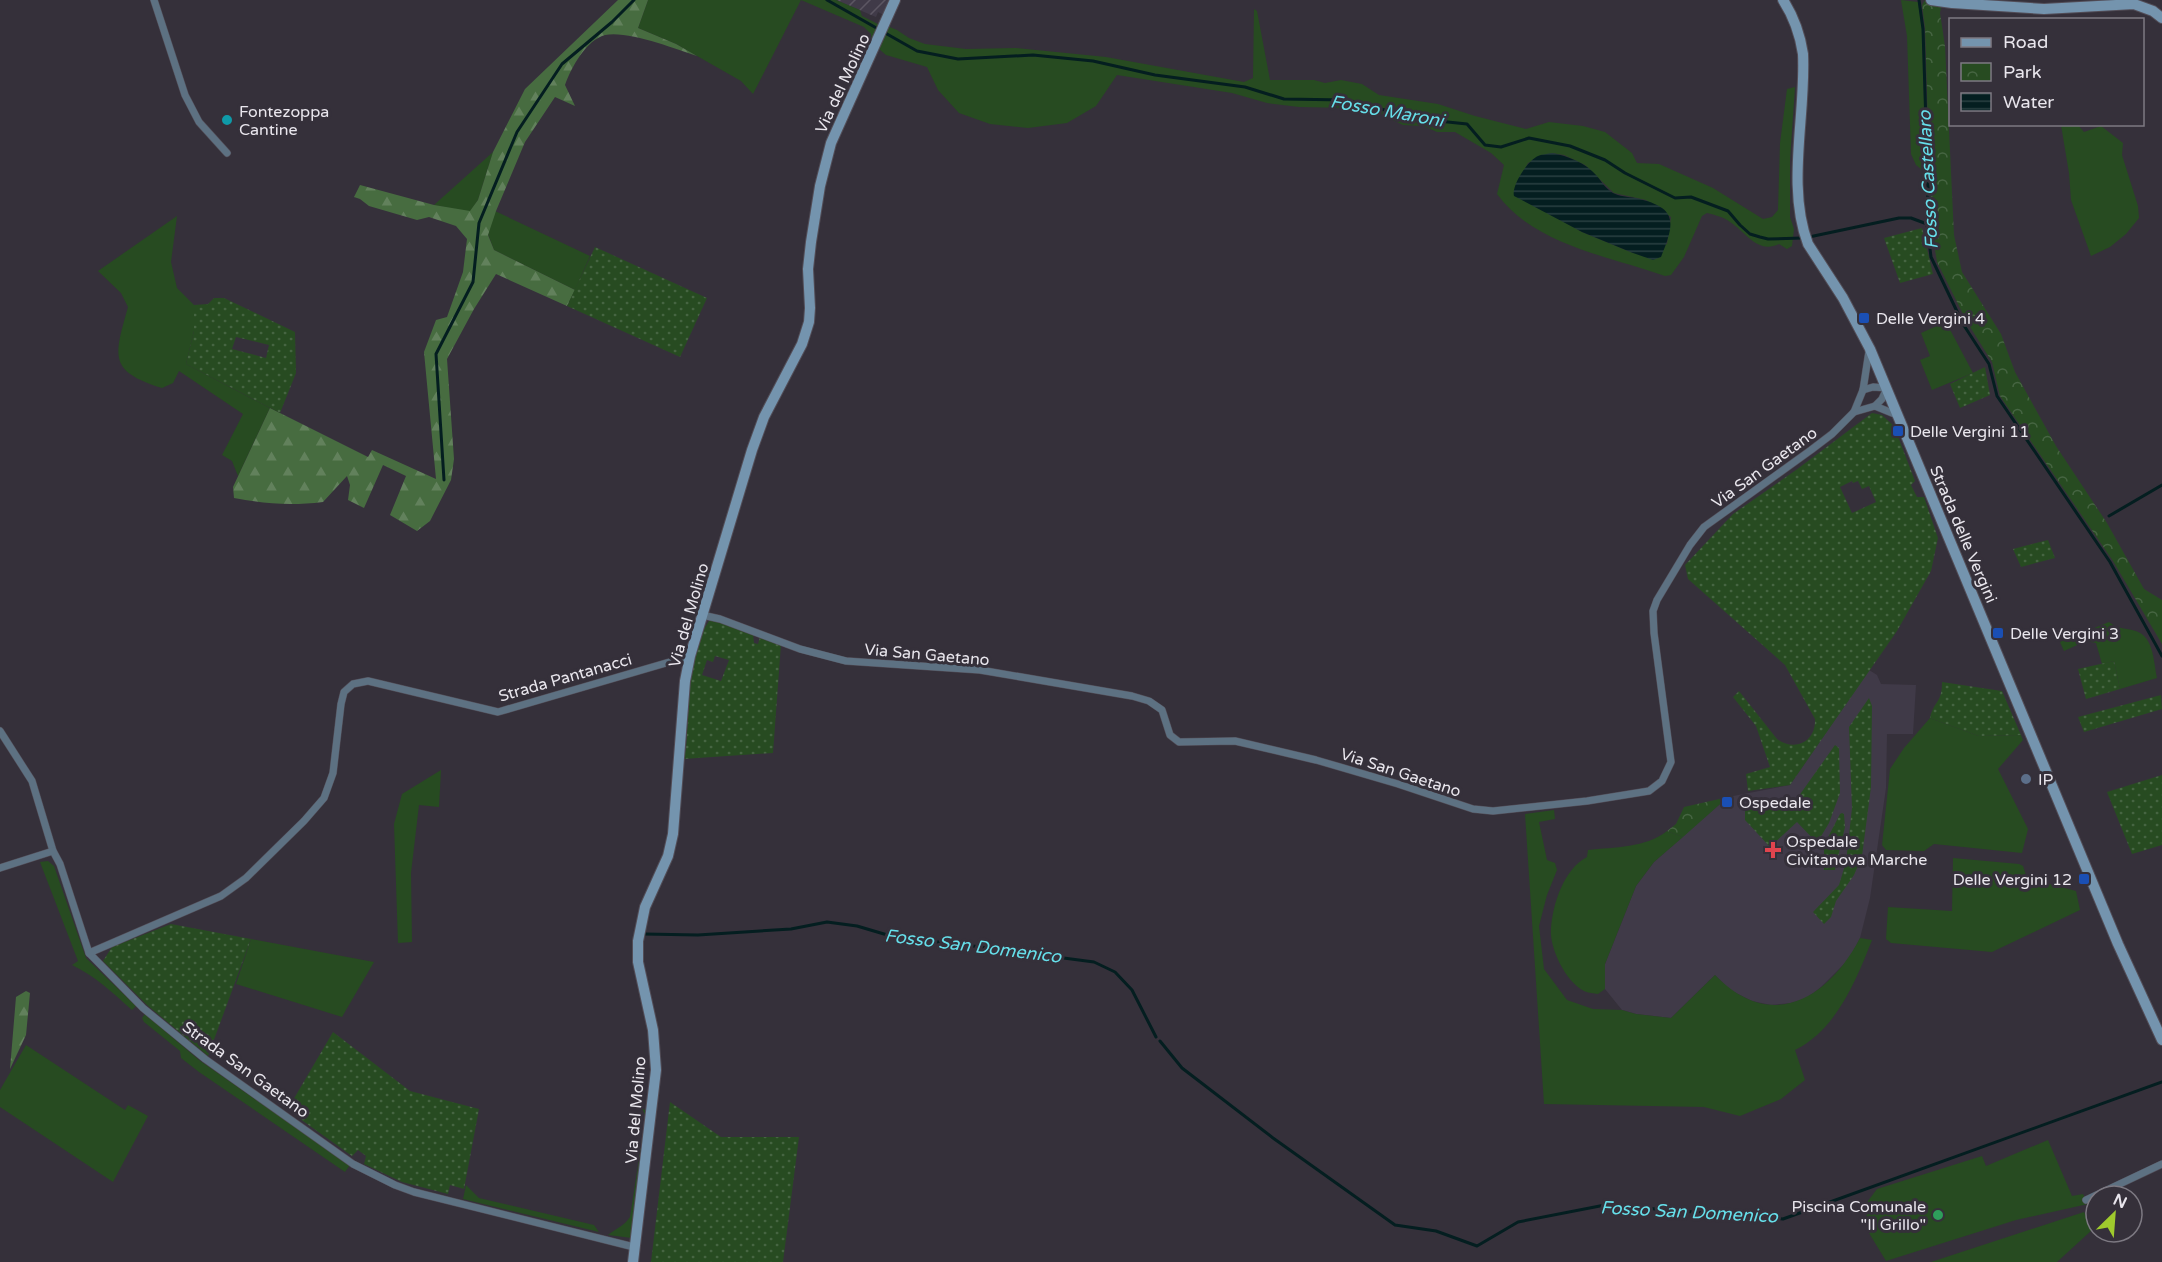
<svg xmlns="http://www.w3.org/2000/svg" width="2162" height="1262" font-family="'Varela Round',sans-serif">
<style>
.built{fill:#403a48}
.industrial{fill:url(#industrial-furrows)}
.grass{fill:#274b21;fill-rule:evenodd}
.forest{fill:url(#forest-firs)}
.park{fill:url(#park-crowns)}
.garden{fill:url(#garden-dots);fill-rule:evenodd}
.water{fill:url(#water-rules)}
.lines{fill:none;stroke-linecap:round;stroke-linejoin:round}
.stream{stroke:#041e20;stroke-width:3}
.street-casing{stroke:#524d57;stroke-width:8}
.secondary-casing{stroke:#524d57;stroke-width:12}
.street{stroke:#5d7182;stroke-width:7}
.secondary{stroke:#7494ae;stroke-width:10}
.culture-dot{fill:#0f9aa8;stroke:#35303a;stroke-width:2}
.transit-dot{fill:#1a4fb4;stroke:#35303a;stroke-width:2}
.service-dot{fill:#5c6f8a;stroke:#35303a;stroke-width:2}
.health-dot{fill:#e0444e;stroke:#35303a;stroke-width:2}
.leisure-dot{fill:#2e9e5b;stroke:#35303a;stroke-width:2}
.labels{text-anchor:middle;stroke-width:6;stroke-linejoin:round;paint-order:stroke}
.street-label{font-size:16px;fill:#e9e6ed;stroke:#35303a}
.poi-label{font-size:16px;fill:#e9e6ed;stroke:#35303a;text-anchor:start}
.water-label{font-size:18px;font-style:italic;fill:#66dfea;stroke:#35303a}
</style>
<defs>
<pattern id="industrial-furrows" width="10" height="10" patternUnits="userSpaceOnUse" patternTransform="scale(1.5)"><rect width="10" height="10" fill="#403a48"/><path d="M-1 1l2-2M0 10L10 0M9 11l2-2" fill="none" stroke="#5c5663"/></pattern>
<pattern id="forest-firs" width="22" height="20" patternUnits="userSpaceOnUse" patternTransform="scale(1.5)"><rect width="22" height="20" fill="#476c40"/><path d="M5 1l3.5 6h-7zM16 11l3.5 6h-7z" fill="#62815c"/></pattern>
<pattern id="park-crowns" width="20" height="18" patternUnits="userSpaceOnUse" patternTransform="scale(1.5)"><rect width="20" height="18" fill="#274b21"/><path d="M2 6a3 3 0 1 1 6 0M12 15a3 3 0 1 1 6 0" fill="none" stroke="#466542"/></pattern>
<pattern id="garden-dots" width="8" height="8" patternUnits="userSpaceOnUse" patternTransform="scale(1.5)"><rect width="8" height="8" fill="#274b21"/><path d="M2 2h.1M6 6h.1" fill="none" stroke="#466542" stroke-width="1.8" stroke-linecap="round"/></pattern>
<pattern id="water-rules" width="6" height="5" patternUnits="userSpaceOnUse" patternTransform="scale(1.5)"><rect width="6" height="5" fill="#041e20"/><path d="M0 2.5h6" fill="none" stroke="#293f41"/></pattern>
</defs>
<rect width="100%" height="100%" fill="#35303a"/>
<path class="built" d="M1869,670L1877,675L1881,684L1916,685L1913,734H1887L1886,788L1870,898L1860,938L1850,958L1821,987L1807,998L1791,1003L1771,1005L1752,1001L1730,990L1715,975L1671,1018L1636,1014L1622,1010L1605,989V964L1636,886L1654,862L1728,797L1790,785Z"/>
<path class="industrial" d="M836,0H890L884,15L878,12L876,17Z"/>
<g class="grass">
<path d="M648,0H836L860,10L862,16L878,24H882L897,30L909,38L925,44L966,49L1016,48L1106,57L1244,82L1253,78L1254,9L1257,11L1270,80H1314L1325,83L1341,80L1362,84L1379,95L1438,104L1475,116L1526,129L1549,122L1583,126L1605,132L1632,153L1637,163L1659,164L1713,188L1763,219L1772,217L1778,210L1780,143L1787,89L1795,87L1790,160V217L1794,229L1792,246L1787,249L1779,244C1757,254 1747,233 1730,222C1724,217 1715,215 1707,213L1702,216L1684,257L1671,275L1665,276C1609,256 1534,245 1497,194L1504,165L1491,153L1455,132H1437L1424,126L1403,125L1381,114L1350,108L1299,107L1267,103L1232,93L1117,75L1096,106L1067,123L1028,128L990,124L959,113L938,90L927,67L886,55L872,43L871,34L864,27L801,0L753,94L741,81L676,44L638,28ZM1552,153L1564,155L1585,165L1614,193L1646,200L1671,217L1667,244L1633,253L1582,232L1545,211L1523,173L1528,163Z"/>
<path d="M1901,0L1918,2L1922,29L1926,173L1916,165L1911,154L1907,36Z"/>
<path d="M2061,125H2078L2084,132L2101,126L2123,143L2122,155L2138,206L2139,218L2126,234L2110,247L2091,256L2071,200L2069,173Z"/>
<path d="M493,152L478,200L470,212L434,205Z"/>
<path d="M495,211L590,256L575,290L494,250L488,234Z"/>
<path d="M177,216L171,262L177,288L194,305V331L186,364L270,408L238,476L232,461L222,455L243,414L179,371L173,383L162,388C108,371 114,357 128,307L121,293L98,271Z"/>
<path d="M1946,322L1973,373L1932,390L1920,360L1930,356L1921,333Z"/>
<path d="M2109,622C2117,628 2122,628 2132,630C2154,634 2153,659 2157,678L2120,689L2114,661L2102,664L2096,643L2086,641L2064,651L2060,642Z"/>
<path d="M1930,718L1979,736L2021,735L2023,740L1998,769L2028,829L2022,853L1934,844L1924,851L1886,850L1882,845L1890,769L1904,748Z"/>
<path d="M441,770L439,807L419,805L411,873L412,942L398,943L394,824L402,794Z"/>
<path d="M1554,810L1555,819L1539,822L1547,860L1555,863L1557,870L1547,895L1539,926L1544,969L1567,1000L1593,1009L1622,1010L1636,1014L1671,1018L1715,975C1771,1033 1828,999 1860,938L1872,940C1856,981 1836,1030 1795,1050L1805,1080L1781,1099L1740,1116L1704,1107L1544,1104L1525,814Z"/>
<path d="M1667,831L1683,837L1654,862L1636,886L1605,964V989L1598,994C1594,993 1588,993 1584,991C1566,982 1549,948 1551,928C1553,903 1564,869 1587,857L1588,850C1614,847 1646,848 1667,831Z"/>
<path d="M1953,858L2019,864L2023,866L2027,878L2076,891L2080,910L1992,952L1891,943L1886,939L1888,907L1952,911Z"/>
<path d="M48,861L54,866L86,958L136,1006L132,1010C113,993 95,976 72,965L78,961L40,862Z"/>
<path d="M251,939L374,962L342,1017L236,984Z"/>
<path d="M145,1014L199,1060L350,1165L345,1172L199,1072L181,1058L180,1051L144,1022L142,1018Z"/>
<path d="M26,1045L125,1110L128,1105L148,1116L113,1182L0,1107V1090Z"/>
<path d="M642,1108L648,1112L632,1238L608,1235C617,1228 624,1226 630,1217L644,1126L645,1115Z"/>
<path d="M2048,1140L2072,1196L2083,1194L2088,1204L2016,1220L1886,1261L1869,1233L1865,1205L1877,1189L1982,1156L1986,1166Z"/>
<path d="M466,1185L479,1198L594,1225L599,1232L463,1199Z"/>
<path d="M2084,1212L2092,1230L2057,1262H1931Z"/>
</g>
<g class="forest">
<path d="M618,0H648L638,28L676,44L697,56C676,49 627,30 605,35C586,40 571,68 565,85L575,106L555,97L525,142L496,211L488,235L494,250L575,290L567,306L496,274L474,309L447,359L454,459L451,480L430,521L417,531L390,515L406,476L383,465L364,508L348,500L350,485L347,476L323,502C290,506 266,504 234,498L233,487L270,408L368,457L372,450L436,479L424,352L436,320L447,317L463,272L467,239L456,226L429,217L417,220L369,206L360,199L354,197L360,185L434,205L470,211L478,200L493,152L525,89Z"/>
<path d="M26,991L30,993L26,1035L10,1069L16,997Z"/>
</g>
<g class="park">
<path d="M1925,0L1942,2L1940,13L1945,46L1954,235L1962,272L2001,334L2015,372L2056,446L2107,523L2144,589L2162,600V644L2113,561L2000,396L1992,362L1967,322L1937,262L1931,226L1925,28L1922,5Z"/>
<path d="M1728,797L1683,837L1667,831L1676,824L1684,807Z"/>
</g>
<g class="garden">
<path d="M1922,228L1933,274L1900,283L1884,238Z"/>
<path d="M595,247L707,298L680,357L567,306Z"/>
<path d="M214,298H224L295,332L296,373L280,413L186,364L194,331V305L208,304ZM236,337L269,345L266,358L232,349Z"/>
<path d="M1985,367L1990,395L1960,408L1950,384Z"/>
<path d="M1872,413L1882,415L1894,426L1915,481L1911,485L1917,497H1924L1938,538L1931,571L1897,631L1790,785L1748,791L1746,774L1770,767L1756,726L1733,697L1739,691L1777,739C1795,752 1816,742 1815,719L1785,665L1688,579L1685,565L1733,514L1796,470ZM1852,481L1853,483L1858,481L1862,489L1869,486L1876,502L1852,513L1840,487Z"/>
<path d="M2048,540L2055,558L2021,567L2013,549Z"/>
<path d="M713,620L753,634L754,643L758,644L760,637L781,644L773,753L683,759L686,749L690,686L694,659L704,629L709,621ZM715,656L729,660L721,681L702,675L707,660L713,662Z"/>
<path d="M2114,661L2120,689L2086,699L2078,669Z"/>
<path d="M1942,682L2002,691L2021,735L1979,736L1930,718C1934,700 1942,704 1942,682Z"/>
<path d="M2161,695L2162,709L2084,732L2078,717Z"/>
<path d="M1869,698L1872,706L1871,787L1862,856L1854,875L1836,901L1831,917L1824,924L1813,912L1839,885L1846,862L1852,808L1849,727Z"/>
<path d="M1835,745L1839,748L1840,793L1829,823L1817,843L1797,822L1770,847L1745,820V810L1796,800Z"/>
<path d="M2162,775V845L2132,854L2107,792Z"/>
<path d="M1842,813L1844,814L1845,827L1835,870H1824V845L1840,814Z"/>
<path d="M171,924L251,939L208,1056L147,1005L103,961L112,947Z"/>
<path d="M333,1032L410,1091L479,1109L464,1189L450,1185L448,1194L402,1182L364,1164L366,1156L358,1150L352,1156L296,1116L297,1113L289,1107Z"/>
<path d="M670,1102L721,1137H799L783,1262H651Z"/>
</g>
<path class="water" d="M1552,153C1568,156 1586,163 1597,176C1602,182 1605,188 1613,193C1619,196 1628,197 1635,198C1677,207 1676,221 1661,257L1653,260L1633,253L1582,232L1514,196C1511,186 1528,160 1538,156C1542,154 1548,154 1552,153Z"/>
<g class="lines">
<g class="stream">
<path d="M827,0L917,51L958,59L1033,55L1093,61L1155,75L1245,87L1284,99L1346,100L1419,119L1467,124L1485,145L1501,147L1529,138L1570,146L1605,160L1625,173L1675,198L1691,197L1728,211L1740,225L1750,234L1760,237L1768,239L1802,238"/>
<path d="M1919,0L1923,29L1928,188L1927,224L1931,257L1963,324L1989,364L1997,396L2110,562L2162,656"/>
<path d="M1809,237L1899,218H1911L1927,224"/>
<path d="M444,480L436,354L473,282L479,223L517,132L562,64L612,22L634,0"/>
<path d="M2109,516L2162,485"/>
<path d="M644,934L698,935L791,929L827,922L857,926L911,942H943L1094,962L1115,972L1132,990L1156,1037"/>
<path d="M1160,1041L1182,1068L1273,1138L1395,1225L1436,1231L1477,1246L1518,1222L1605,1205L1783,1219L2162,1082"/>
</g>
<g class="street-casing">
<g id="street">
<path d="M154,0L185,95L199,122L227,153"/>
<path d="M1863,390L1873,387L1887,388L1882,399L1875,406"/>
<path d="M1854,412L1875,406L1897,415"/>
<path d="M702,615L720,619L800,649L846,661L980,670L1132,696L1149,701L1162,710L1170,735L1179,742L1235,741L1316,760L1398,784L1473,809L1493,811L1587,801L1649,791L1662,781L1671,762L1654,633L1653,611L1657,600L1690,545L1704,527L1811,450L1832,434L1854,412L1863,390L1869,351"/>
<path d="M0,731L32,781L53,851L60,864L89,953L143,1008L205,1059L353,1164L395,1185L414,1192L634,1247"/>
<path d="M0,868L53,851"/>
<path d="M89,953L221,896L246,878L304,821L324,798L333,773L341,704L344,692L353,684L368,681L498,712L690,656"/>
<path d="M2086,1200L2162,1164"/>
</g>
</g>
<g class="secondary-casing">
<g id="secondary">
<path d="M1783,0C1794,17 1800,34 1803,54C1806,116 1786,186 1808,244L1843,298L1870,349L2118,944L2162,1040"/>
<path d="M1931,0L1952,3L2044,9L2134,4L2153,11L2162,18"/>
<path d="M633,1262L656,1070L653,1030L638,962V941L645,907L668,856L673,834L685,681L690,656L752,450L764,417L802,344L809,322L810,308L808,269L811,242L820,186L831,143L895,0"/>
</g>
</g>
<use href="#street" class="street"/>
<use href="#secondary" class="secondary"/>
</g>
<circle class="culture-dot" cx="227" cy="120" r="6"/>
<g class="transit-dot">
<rect x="1858" y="312" width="12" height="12" rx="3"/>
<rect x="1892" y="425" width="12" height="12" rx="3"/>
<rect x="1992" y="627" width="12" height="12" rx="3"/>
<rect x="1721" y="796" width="12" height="12" rx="3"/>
<rect x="2078" y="873" width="12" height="12" rx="3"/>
</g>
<circle class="service-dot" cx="2026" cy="779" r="6"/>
<path class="health-dot" d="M1770 841h6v6h6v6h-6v6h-6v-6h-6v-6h6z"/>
<circle class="leisure-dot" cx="1938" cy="1215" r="6"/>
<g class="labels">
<g class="street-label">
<text transform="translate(842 83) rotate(-65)" y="6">Via del Molino</text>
<text transform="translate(1764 467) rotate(-36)" y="6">Via San Gaetano</text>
<text transform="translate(1964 534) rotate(67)" y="6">Strada delle Vergini</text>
<text transform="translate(688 615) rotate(-74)" y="6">Via del Molino</text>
<text transform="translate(927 654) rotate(5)" y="6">Via San Gaetano</text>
<text transform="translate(565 677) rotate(-16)" y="6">Strada Pantanacci</text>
<text transform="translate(1401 772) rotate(18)" y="6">Via San Gaetano</text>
<text transform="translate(246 1069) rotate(36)" y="6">Strada San Gaetano</text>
<text transform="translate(635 1110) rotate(-85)" y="6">Via del Molino</text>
</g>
<g class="poi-label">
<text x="239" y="117">Fontezoppa<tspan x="239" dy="18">Cantine</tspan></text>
<text x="1876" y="324">Delle Vergini 4</text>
<text x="1910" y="437">Delle Vergini 11</text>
<text x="2010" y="639">Delle Vergini 3</text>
<text x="2038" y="785">IP</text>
<text x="1739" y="808">Ospedale</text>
<text x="1786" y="847">Ospedale<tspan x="1786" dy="18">Civitanova Marche</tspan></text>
<text x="2072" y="885" text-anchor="end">Delle Vergini 12</text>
<text x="1926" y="1212" text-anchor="end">Piscina Comunale<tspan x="1926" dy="18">"Il Grillo"</tspan></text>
</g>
<g class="water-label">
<text transform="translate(1387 111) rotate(10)" y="6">Fosso Maroni</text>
<text transform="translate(1928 180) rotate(-93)" y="6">Fosso Castellaro</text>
<text transform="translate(973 946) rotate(7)" y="6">Fosso San Domenico</text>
<text transform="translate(1689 1212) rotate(3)" y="6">Fosso San Domenico</text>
</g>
</g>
<rect x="1949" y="18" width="195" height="108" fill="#35303a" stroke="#7d7982" stroke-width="1.5"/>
<rect x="1961" y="38" width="30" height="9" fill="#7494ae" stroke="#7d7982" stroke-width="1.5"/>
<text x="2003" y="48" font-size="18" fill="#e9e6ed">Road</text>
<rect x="1961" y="63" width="30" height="18" fill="url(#park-crowns)" stroke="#7d7982" stroke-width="1.5"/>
<text x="2003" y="78" font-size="18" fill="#e9e6ed">Park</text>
<rect x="1961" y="93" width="30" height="18" fill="url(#water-rules)" stroke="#7d7982" stroke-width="1.5"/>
<text x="2003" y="108" font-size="18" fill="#e9e6ed">Water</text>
<g transform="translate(2114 1214) rotate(25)"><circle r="28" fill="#35303a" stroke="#7d7982" stroke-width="1.5"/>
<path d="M0-4.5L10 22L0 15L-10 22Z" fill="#9fca2d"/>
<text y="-9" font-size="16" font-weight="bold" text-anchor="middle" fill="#e9e6ed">N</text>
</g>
</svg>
